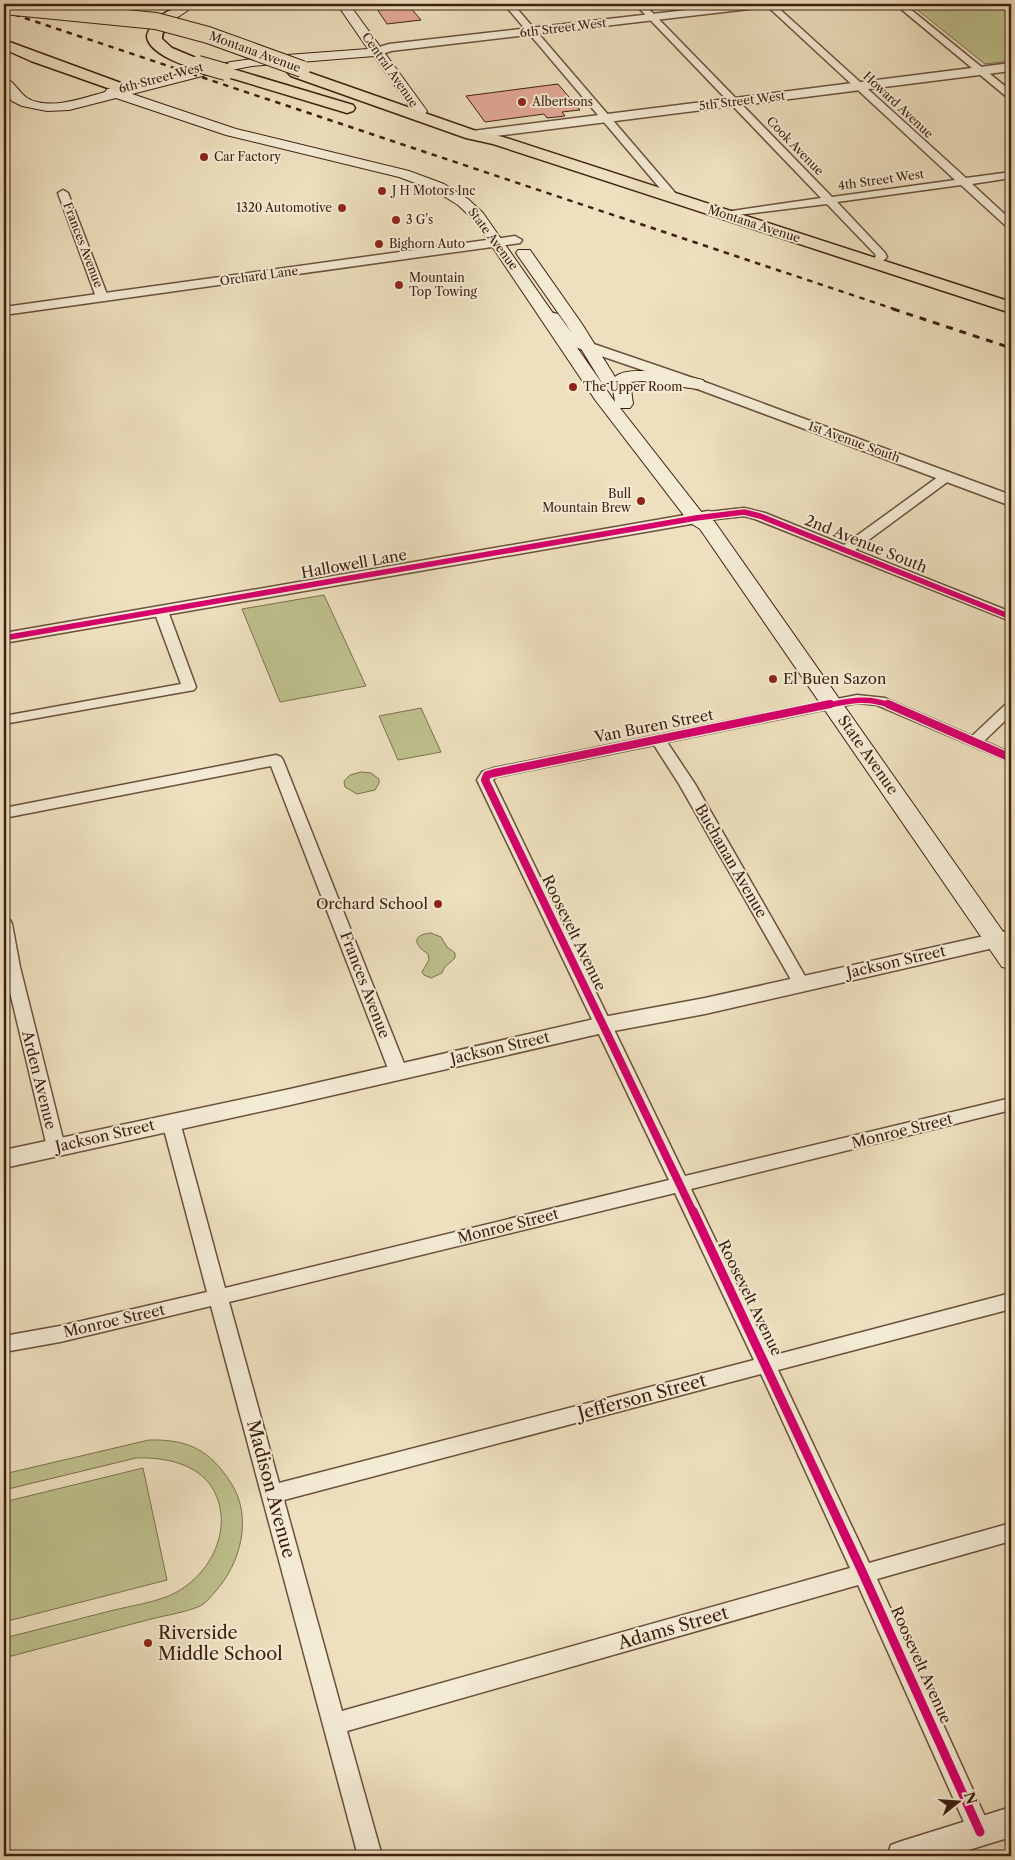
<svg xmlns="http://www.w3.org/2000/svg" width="1015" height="1860" font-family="'Libre Caslon Text',serif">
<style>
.green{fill:#bec18e;stroke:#7e704f}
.building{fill:#e4a898;stroke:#3f2010}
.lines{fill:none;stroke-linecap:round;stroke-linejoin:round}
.minor-casing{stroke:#6b503c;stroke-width:3}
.tertiary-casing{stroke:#6b503c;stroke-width:3}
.secondary-casing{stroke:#3f2010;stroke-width:2}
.primary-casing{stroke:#3f2010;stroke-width:3}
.minor{fill:#f4ebd5;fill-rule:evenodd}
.tertiary{fill:#f4ebd5;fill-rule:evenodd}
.secondary{fill:#f4ebd5;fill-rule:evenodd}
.primary{fill:#eee0bf;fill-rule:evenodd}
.rail-far1{stroke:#3f2010;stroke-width:2.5;stroke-dasharray:5.5 5.5;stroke-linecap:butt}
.rail{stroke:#3f2010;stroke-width:3;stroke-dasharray:7 7;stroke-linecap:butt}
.primary-bridge-casing{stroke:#3f2010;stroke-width:18;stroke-linecap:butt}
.primary-bridge{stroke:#eee0bf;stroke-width:16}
.cycleway-far2-casing{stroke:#f4ebd5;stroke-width:8}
.cycleway-far1-casing{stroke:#f4ebd5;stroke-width:11}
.cycleway-casing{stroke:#f4ebd5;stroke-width:12}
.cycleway-far2{stroke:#d6006c;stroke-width:5.5}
.cycleway-far1{stroke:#d6006c;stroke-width:8}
.cycleway{stroke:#d6006c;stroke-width:9}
.poi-dot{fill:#8f2418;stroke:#f4ebd5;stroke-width:2}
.labels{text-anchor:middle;stroke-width:4;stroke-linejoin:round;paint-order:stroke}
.far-street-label{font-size:12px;fill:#3f2010;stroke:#f4ebd5}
.far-poi-label{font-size:12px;fill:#3f2010;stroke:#f4ebd5;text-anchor:start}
.street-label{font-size:15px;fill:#3f2010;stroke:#f4ebd5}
.poi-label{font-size:15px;fill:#3f2010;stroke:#f4ebd5;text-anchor:start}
.near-street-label{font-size:18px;fill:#3f2010;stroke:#f4ebd5}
.near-poi-label{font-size:18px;fill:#3f2010;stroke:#f4ebd5;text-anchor:start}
</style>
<rect width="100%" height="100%" fill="#eee0bf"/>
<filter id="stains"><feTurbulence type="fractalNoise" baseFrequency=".004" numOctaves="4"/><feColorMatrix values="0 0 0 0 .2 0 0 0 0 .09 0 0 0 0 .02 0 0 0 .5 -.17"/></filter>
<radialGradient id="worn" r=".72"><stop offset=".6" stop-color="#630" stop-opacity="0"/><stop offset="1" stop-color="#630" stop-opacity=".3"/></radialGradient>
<g class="green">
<path d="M910,4H1011V61L985,64Z"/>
<path d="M324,595L366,686L280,702L242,609Z"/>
<path d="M421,708L441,752L398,760L379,716Z"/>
<path d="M361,772L371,773L379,779V783L375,790L357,794L345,787L344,781L350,775Z"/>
<path d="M431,933L441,937L447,947L455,953V958L444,968L442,973L431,978L424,975L422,972L429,960L428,954C414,945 411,935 431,933Z"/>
<path d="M149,1440C188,1439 210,1450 231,1483C253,1517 241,1563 215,1592C211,1596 207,1602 202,1605C192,1611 163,1616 151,1619C102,1632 53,1645 4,1658V1638C41,1629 78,1619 114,1610C131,1606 150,1603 166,1597C208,1581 236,1530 213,1489C198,1463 163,1457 136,1458L4,1490V1474Z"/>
<path d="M143,1468L167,1580L4,1622V1502Z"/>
</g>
<g class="building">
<path d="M397,4L409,6L421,20L387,24L375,6Z"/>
<path d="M558,84L580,110L562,112L565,116L547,118L544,114L485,122L466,96Z"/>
</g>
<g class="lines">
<g class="minor-casing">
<g id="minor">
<path d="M504,4H513L677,195L678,197L677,199H669Z"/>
<path d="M635,4H644L832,197L955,180L765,4H774L966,178L1011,172V178L972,184L1011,220V228L1007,227L961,185L837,202L885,253L887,257L879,265L875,266L870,263L876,256L875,254L827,204L721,217L720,215L721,213L725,212L821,198Z"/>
<path d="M895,4H904L1011,91V99L1008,98Z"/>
<path d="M63,190L68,193L108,297L106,299L102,300L96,297L58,193Z"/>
<path d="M946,473L950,474L952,477L950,480L855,550L1011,612V621L755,519L744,516L708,520L702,516L708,512L744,508L765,513L844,545L942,474Z"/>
<path d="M161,607L168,611L196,687L194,690L4,724V716L181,684L154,611Z"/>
<path d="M857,695L885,698L972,736L1006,704L1011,703V715L984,741L1011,753V762L877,705L857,703L667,742L695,784L810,985L808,989L802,991L796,989L794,985L679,784L654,745L496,777L493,780L685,1176L1011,1098V1110L691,1189L771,1356L1011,1293V1309L778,1370L869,1563L1011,1523V1541L877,1579L992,1832L988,1840L980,1843L972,1840L858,1585L347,1731L382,1856H358L211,1306L60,1342L4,1352V1336L60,1326L207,1292L162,1122L165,1117L171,1115L177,1117L180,1122L225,1288L669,1180L477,780L482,772L494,768ZM675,1193L754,1360L279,1483L229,1302ZM761,1374L850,1568L342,1711L284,1500Z"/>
<path d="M276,755L281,757L283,760L407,1071L404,1075L398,1077L392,1075L389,1071L271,766L4,818V808Z"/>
<path d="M4,919L10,920L12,924L20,967L65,1147L62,1152L56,1154L50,1152L47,1147L4,967Z"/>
</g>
</g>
<g class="tertiary-casing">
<g id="tertiary">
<path d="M739,4H773L767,7L391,51L377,56L371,52L373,49L389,44Z"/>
<path d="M1011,63V71L472,139L466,135L472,131Z"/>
<path d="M515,236L522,240L520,243L4,315V307Z"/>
<path d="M553,313L558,314L571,332L582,340L702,381L1011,495V506L692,387L572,346L561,338L546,317L548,314Z"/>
<path d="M708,511L714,512L716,516L714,520L4,643V633Z"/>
<path d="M1011,930V944L705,1014L603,1033L290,1105L4,1168V1150L290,1089L603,1017L705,998Z"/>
<path d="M1011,1807V1837L949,1856H887L891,1845L902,1841Z"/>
</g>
</g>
<g class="secondary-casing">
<g id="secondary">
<path d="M182,4H197L178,17H168L166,14Z"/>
<path d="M337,4H349L427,111L425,114H415L374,56L252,66L210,74L132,94L236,129L409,171L444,184L468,199L483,213L615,402L612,383H602L566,324L516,253L518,250H530L582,324L615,377C628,364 685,376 703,380L706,384L703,388L697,389L643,381L630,382L633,404L630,408H620L703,514L714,521L1011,943V969L1002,967L700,529L689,522L596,401L485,236L473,219L458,205L434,190L399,177L226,135L116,98L69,110L47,111L22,106L12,101L4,91V78C14,80 19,93 27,98C50,111 83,98 105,92L107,89H118L231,62L273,56L368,49Z"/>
</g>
</g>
<g class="primary-casing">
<g id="primary">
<path d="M173,10L178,11L180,14C173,24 162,26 162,39L172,48L203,61L206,64L203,67C190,71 149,53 147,37C147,32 151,27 154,23C158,17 166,11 173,10Z"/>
<path d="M4,40L129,86L132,89L129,92H119L31,61L4,49Z"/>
<path d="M226,67L353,105L355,108L353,111L347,113L221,75L218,72L221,69Z"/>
<path d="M296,68L476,131L503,137L1011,302V313L493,144L466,138L291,76L288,73L291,70Z"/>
</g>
</g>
<use href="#minor" class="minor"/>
<use href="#tertiary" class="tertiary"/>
<use href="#secondary" class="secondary"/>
<use href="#primary" class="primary"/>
<path class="rail-far1" d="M4,11L897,310"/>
<path class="rail" d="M893,309L1011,348"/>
<g class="primary-bridge-casing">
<g id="primary-bridge">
<path d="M4,6L156,21L208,35L302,69"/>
<path d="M198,64L226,72"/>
</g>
</g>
<use href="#primary-bridge" class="primary-bridge"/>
<g class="cycleway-far2-casing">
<g id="cycleway-far2">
<path d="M4,638L696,518L744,512L760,516L1011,617"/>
<path d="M824,706C848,701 868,696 891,706"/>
</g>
</g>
<g class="cycleway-far1-casing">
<g id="cycleway-far1">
<path d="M888,704L1011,758"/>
<path d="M693,1212L485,780L487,775L494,773L830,704"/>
</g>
</g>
<g class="cycleway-casing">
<path id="cycleway" d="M693,1211L860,1567L980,1832"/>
</g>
<use href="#cycleway-far2" class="cycleway-far2"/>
<use href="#cycleway-far1" class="cycleway-far1"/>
<use href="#cycleway" class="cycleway"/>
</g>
<g class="poi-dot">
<circle cx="522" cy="102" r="5"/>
<circle cx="204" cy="157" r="5"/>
<circle cx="382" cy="191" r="5"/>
<circle cx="342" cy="208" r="5"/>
<circle cx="396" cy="220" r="5"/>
<circle cx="379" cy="244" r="5"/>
<circle cx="399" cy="285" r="5"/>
<circle cx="573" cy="387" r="5"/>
<circle cx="641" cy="501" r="5"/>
<circle cx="773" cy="679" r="5"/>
<circle cx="438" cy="904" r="5"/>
<circle cx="148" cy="1643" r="5"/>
</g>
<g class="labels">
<g class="far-street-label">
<text transform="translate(563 28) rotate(-7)" y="4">6th Street West</text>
<text transform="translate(255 52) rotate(20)" y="4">Montana Avenue</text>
<text transform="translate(390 70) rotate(55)" y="4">Central Avenue</text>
<text transform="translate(161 78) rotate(-15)" y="4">6th Street West</text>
<text transform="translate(742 101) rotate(-7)" y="4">5th Street West</text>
<text transform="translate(898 105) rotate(43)" y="4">Howard Avenue</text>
<text transform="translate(795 146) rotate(46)" y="4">Cook Avenue</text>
<text transform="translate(881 180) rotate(-8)" y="4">4th Street West</text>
<text transform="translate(754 224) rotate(18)" y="4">Montana Avenue</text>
<text transform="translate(493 239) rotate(53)" y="4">State Avenue</text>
<text transform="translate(83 245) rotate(69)" y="4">Frances Avenue</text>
<text transform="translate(259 276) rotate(-8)" y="4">Orchard Lane</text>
<text transform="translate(854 442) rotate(20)" y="4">1st Avenue South</text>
</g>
<g class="far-poi-label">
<text x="532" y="106">Albertsons</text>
<text x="214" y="161">Car Factory</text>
<text x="392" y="195">J H Motors Inc</text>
<text x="332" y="212" text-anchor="end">1320 Automotive</text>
<text x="406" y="224">3 G's</text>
<text x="389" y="248">Bighorn Auto</text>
<text x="409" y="282">Mountain<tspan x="409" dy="14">Top Towing</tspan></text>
<text x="583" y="391">The Upper Room</text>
<text x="631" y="498" text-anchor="end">Bull<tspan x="631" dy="14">Mountain Brew</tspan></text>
</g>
<g class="street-label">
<text transform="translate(866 544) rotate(22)" y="5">2nd Avenue South</text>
<text transform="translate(354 564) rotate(-10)" y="5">Hallowell Lane</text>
<text transform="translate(654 726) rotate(-11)" y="5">Van Buren Street</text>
<text transform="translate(868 755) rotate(55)" y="5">State Avenue</text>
<text transform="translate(731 861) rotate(60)" y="5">Buchanan Avenue</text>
<text transform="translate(574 933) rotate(64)" y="5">Roosevelt Avenue</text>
<text transform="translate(896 962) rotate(-13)" y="5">Jackson Street</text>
<text transform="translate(365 985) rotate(69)" y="5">Frances Avenue</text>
<text transform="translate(500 1048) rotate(-13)" y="5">Jackson Street</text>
<text transform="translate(39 1080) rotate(76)" y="5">Arden Avenue</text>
<text transform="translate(902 1131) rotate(-14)" y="5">Monroe Street</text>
<text transform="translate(105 1136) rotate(-13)" y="5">Jackson Street</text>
<text transform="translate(508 1226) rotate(-14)" y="5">Monroe Street</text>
<text transform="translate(750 1298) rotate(64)" y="5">Roosevelt Avenue</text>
<text transform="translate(114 1321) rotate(-13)" y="5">Monroe Street</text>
<text transform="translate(921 1665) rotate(66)" y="5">Roosevelt Avenue</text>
</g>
<g class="poi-label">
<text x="783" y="684">El Buen Sazon</text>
<text x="428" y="909" text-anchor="end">Orchard School</text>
</g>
<g class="near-street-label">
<text transform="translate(642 1397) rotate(-15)" y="6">Jefferson Street</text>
<text transform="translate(271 1489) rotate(75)" y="6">Madison Avenue</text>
<text transform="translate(673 1628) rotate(-16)" y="6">Adams Street</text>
</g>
<g class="near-poi-label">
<text x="158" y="1639">Riverside<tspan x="158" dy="21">Middle School</tspan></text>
</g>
</g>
<rect width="1015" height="1860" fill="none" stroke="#eee0bf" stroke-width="20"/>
<rect x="5" y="5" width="1005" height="1850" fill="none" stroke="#3f2010" stroke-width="2.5"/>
<rect x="10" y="10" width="995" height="1840" fill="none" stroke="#3f2010"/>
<g transform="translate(958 1802) rotate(73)" stroke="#f4ebd5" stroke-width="4" paint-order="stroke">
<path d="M0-4L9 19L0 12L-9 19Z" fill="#3f2010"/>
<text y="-8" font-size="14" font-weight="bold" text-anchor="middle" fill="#3f2010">N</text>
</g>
<rect width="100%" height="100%" filter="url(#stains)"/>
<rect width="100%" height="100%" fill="url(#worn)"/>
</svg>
